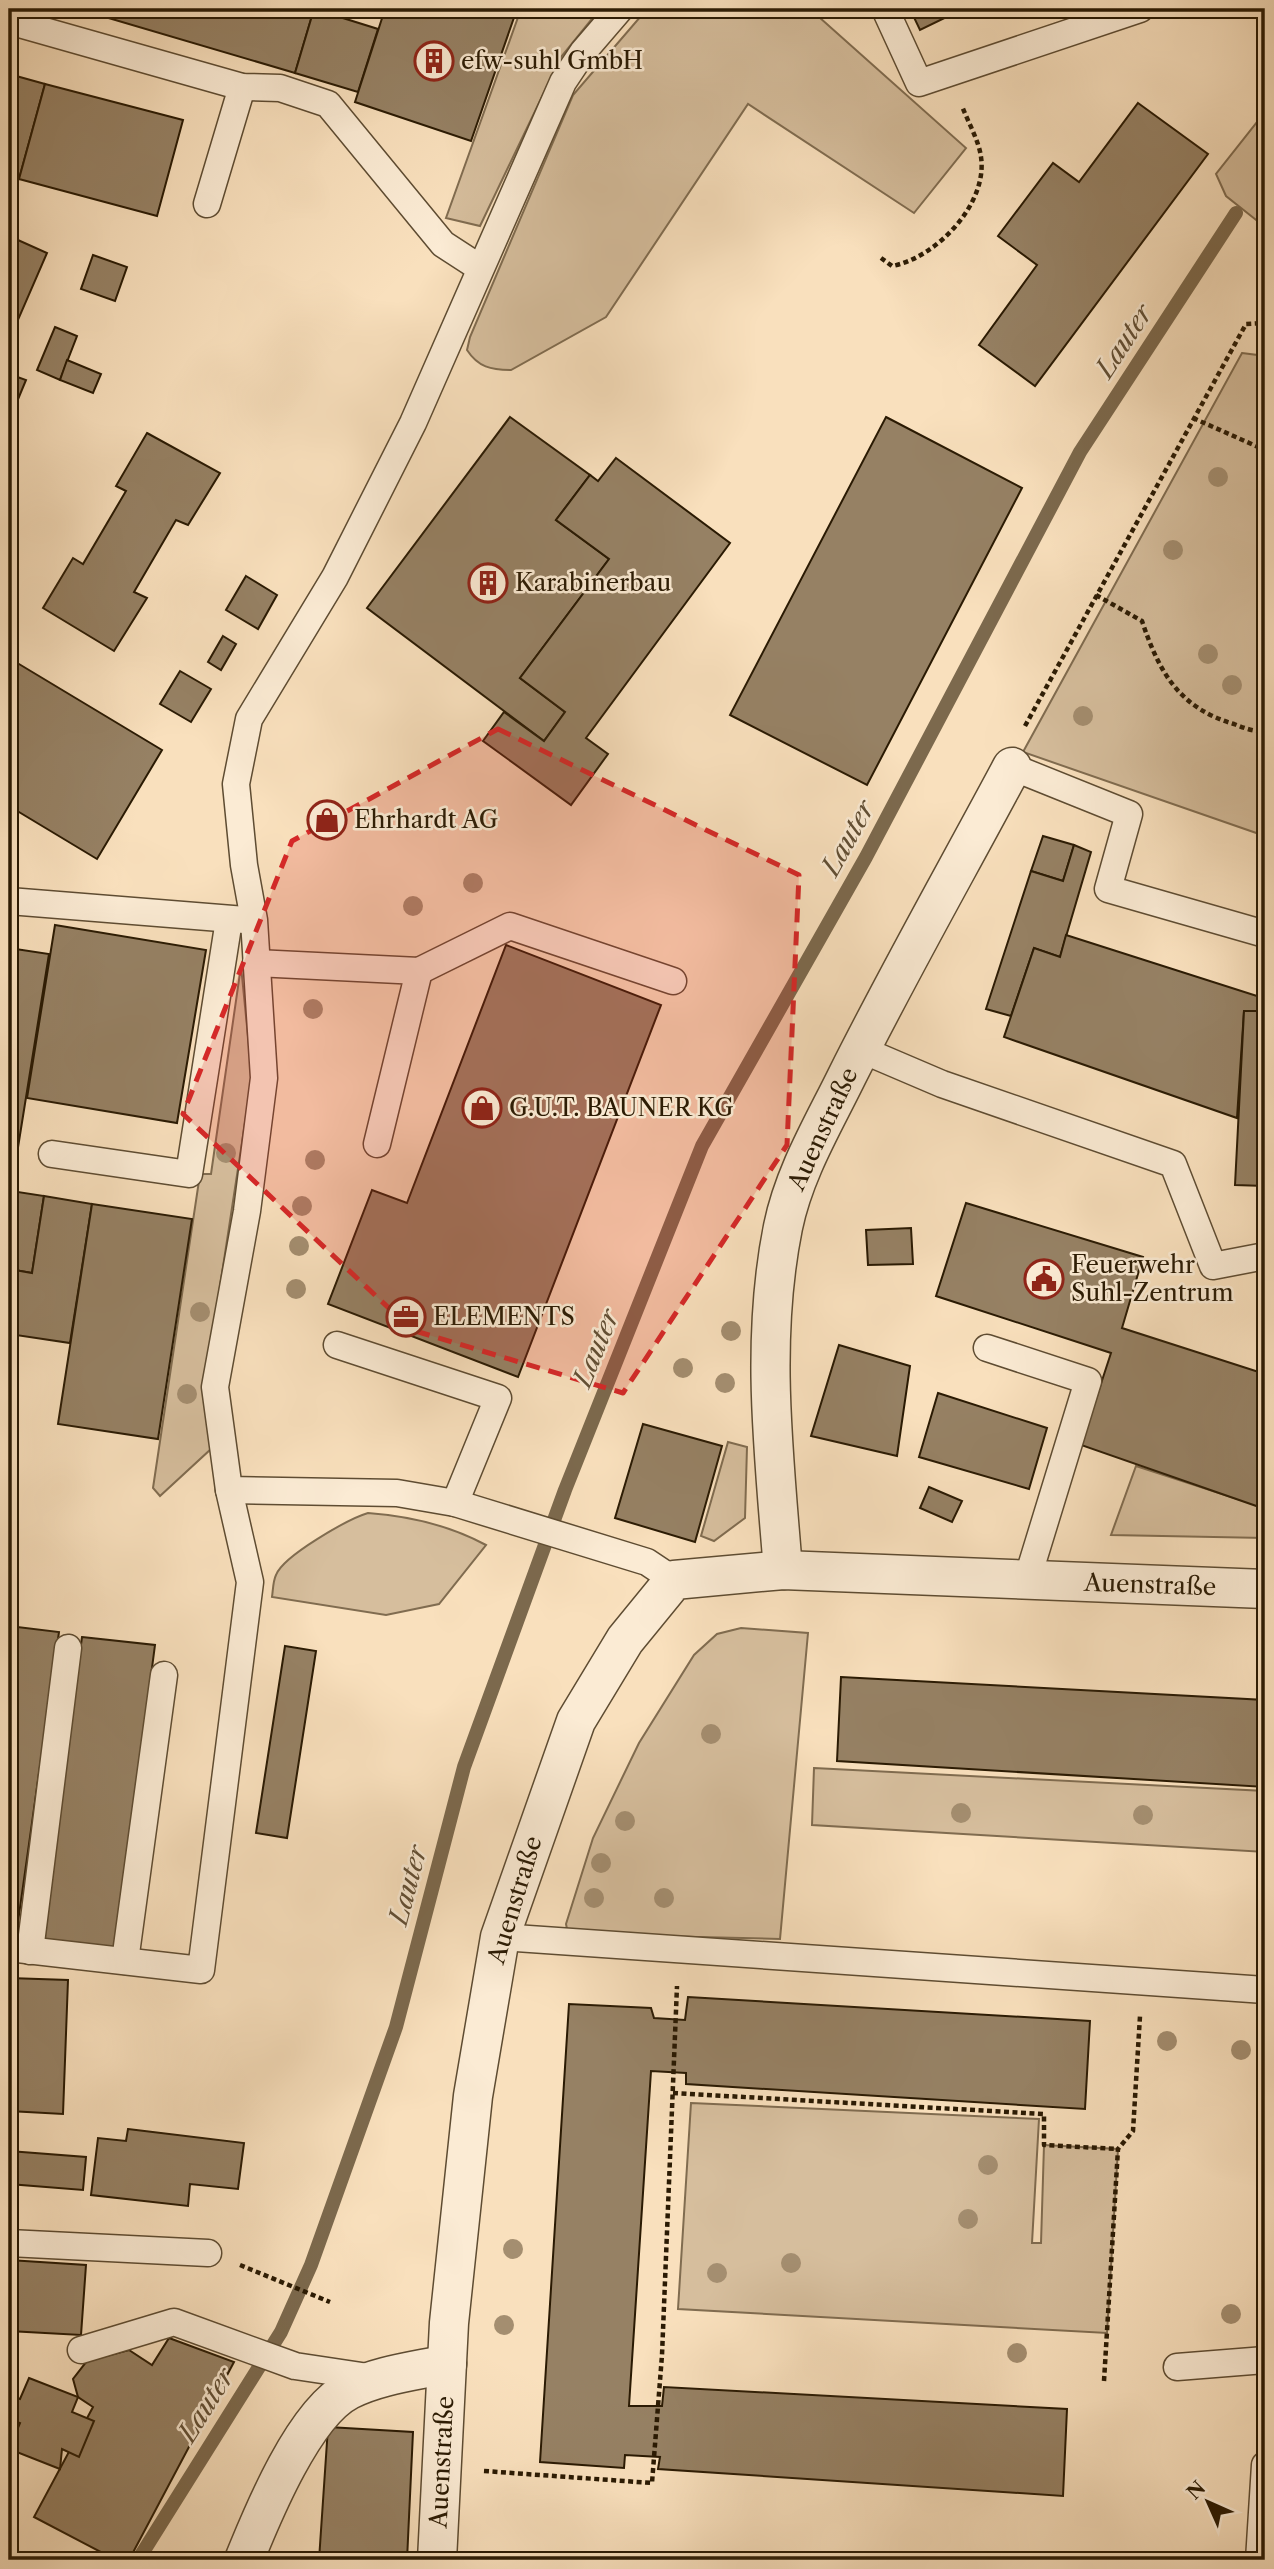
<svg xmlns="http://www.w3.org/2000/svg" width="1274" height="2569" font-family="'Libre Caslon Text',serif">
<style>
.green{fill:#d6be9d;stroke:#806c50;stroke-width:2}
.lines{fill:none;stroke-linecap:round;stroke-linejoin:round}
.stream{stroke:#7c694d;stroke-width:14}
.building{fill:#968164;stroke:#2a1a03;stroke-width:2}
.lane-casing{stroke:#5e4c32;stroke-width:29}
.street-casing{stroke:#5e4c32;stroke-width:41}
.path{stroke:#2a1a03;stroke-width:4.5;stroke-dasharray:5 3.5;stroke-linecap:butt}
.lane{stroke:#fbebd4;stroke-width:26}
.street{stroke:#fbebd4;stroke-width:38}
.tree{fill:#a48e70}
.marked{fill:#d62828;fill-opacity:0.2;stroke:#d62828;stroke-width:5;stroke-dasharray:14 9;stroke-linejoin:round}
.labels{text-anchor:middle;stroke-width:5;stroke-linejoin:round;paint-order:stroke}
.poi-label{font-size:24px;fill:#2a1a03;stroke:#fbebd4;text-anchor:start}
.street-label{font-size:24px;fill:#2a1a03;stroke:#fbebd4}
.water-label{font-size:26px;font-style:italic;fill:#614e34;stroke:#fbebd4}
</style>
<rect width="100%" height="100%" fill="#f9e0bd"/>
<filter id="stains"><feTurbulence type="fractalNoise" baseFrequency=".00286" numOctaves="4"/><feColorMatrix values="0 0 0 0 .2 0 0 0 0 .09 0 0 0 0 .02 0 0 0 .5 -.17"/></filter>
<radialGradient id="worn" r=".72"><stop offset=".6" stop-color="#630" stop-opacity="0"/><stop offset="1" stop-color="#630" stop-opacity=".3"/></radialGradient>
<g class="green">
<path d="M521,9H600L561,57L480,226L446,218Z"/>
<path d="M647,9H810L966,148L914,213L748,104L606,317L511,370C491,370 478,367 467,350L470,337L573,95Z"/>
<path d="M1265,112V227L1226,196L1216,174Z"/>
<path d="M1242,353L1265,356V836L1023,752Z"/>
<path d="M241,966L252,1077L204,1391L212,1448L160,1496L153,1488L200,1174H211Z"/>
<path d="M728,1442L747,1447L745,1518L714,1541L701,1536Z"/>
<path d="M1136,1466L1265,1508V1538L1111,1535Z"/>
<path d="M368,1513C409,1516 449,1525 486,1545L439,1604L386,1615L272,1597C273,1590 273,1581 276,1575C283,1556 348,1519 368,1513Z"/>
<path d="M741,1628L808,1633L780,1939L568,1934L566,1924L593,1838L639,1743L694,1655L717,1634Z"/>
<path d="M814,1768L1265,1791V1852L812,1825Z"/>
<path d="M691,2103L1039,2119L1032,2243H1041L1044,2145L1118,2149L1107,2333L678,2309Z"/>
</g>
<g class="lines">
<path class="stream" d="M138,2560L281,2332L311,2265L396,2027L464,1767L565,1490L702,1146L866,857L1080,452L1236,213"/>
</g>
<g class="building">
<path d="M78,9H314L295,73Z"/>
<path d="M314,9L378,29L358,92L295,73Z"/>
<path d="M385,9H517L471,141L355,102Z"/>
<path d="M910,9H963L920,30Z"/>
<path d="M9,74L45,84L19,179L9,176Z"/>
<path d="M45,84L183,120L157,216L19,179Z"/>
<path d="M1138,103L1208,154L1035,386L979,345L1037,265L998,236L1053,163L1079,182Z"/>
<path d="M9,236L47,253L11,336L9,335Z"/>
<path d="M93,255L127,267L115,301L81,289Z"/>
<path d="M55,327L77,336L60,380L37,370Z"/>
<path d="M67,360L101,374L93,393L60,380Z"/>
<path d="M9,374L26,380L14,409L9,407Z"/>
<path d="M510,417L590,475L556,520L609,559L520,678L565,712L544,741L367,608Z"/>
<path d="M886,417L1022,488L867,785L730,715Z"/>
<path d="M147,433L220,473L188,525L176,520L134,592L147,598L114,651L43,608L73,558L83,564L126,491L116,486Z"/>
<path d="M616,458L730,543L586,738L608,754L571,805L483,741L504,712L544,741L565,712L520,678L609,559L556,520L590,475L598,481Z"/>
<path d="M246,576L277,595L258,629L226,610Z"/>
<path d="M223,636L236,644L221,670L208,662Z"/>
<path d="M9,658L162,750L97,859L9,806Z"/>
<path d="M180,671L211,689L191,722L160,704Z"/>
<path d="M1043,836L1074,845L1063,881L1031,871Z"/>
<path d="M1074,845L1091,852L1060,957L1034,948L1011,1016L986,1009L1031,871L1063,881Z"/>
<path d="M55,925L206,950L177,1123L27,1098Z"/>
<path d="M1066,935L1257,996V1011H1244L1237,1118L1004,1037L1034,948L1060,957Z"/>
<path d="M506,945L661,1005L518,1377L328,1304L372,1190L407,1203Z"/>
<path d="M9,948L49,954L11,1191L44,1196L32,1273L9,1269Z"/>
<path d="M1265,981V1011H1257V996Z"/>
<path d="M1244,1011H1265V1186L1235,1185Z"/>
<path d="M44,1196L92,1204L70,1343L9,1334V1269L32,1273Z"/>
<path d="M966,1203L1143,1257L1122,1328L1265,1374V1509L1081,1445L1111,1353L936,1296Z"/>
<path d="M92,1204L192,1219L158,1439L58,1424Z"/>
<path d="M911,1228L913,1264L868,1265L866,1230Z"/>
<path d="M839,1345L910,1366L897,1456L811,1436Z"/>
<path d="M938,1393L1047,1428L1029,1489L919,1457Z"/>
<path d="M643,1424L722,1446L695,1542L615,1518Z"/>
<path d="M929,1487L962,1501L952,1522L920,1508Z"/>
<path d="M9,1626L59,1632L16,1936L9,1935Z"/>
<path d="M82,1637L155,1645L115,1951L42,1941Z"/>
<path d="M285,1646L316,1651L287,1838L256,1833Z"/>
<path d="M841,1677L1265,1700V1787L837,1761Z"/>
<path d="M9,1978L68,1980L63,2114L9,2111Z"/>
<path d="M688,1997L1090,2021L1085,2109L686,2084V2073L651,2071L629,2406H662L664,2387L1067,2409L1063,2496L658,2469L660,2457L625,2455L624,2468L540,2462L569,2004L651,2008L654,2018L685,2020Z"/>
<path d="M128,2129L244,2143L238,2189L190,2184L188,2206L91,2195L98,2138L126,2141Z"/>
<path d="M9,2151L86,2157L83,2190L9,2184Z"/>
<path d="M9,2260L86,2265L81,2335L9,2331Z"/>
<path d="M169,2338L234,2362L129,2560H116L34,2517L93,2407L78,2397L73,2379L87,2361L129,2350L152,2365Z"/>
<path d="M29,2378L78,2397L72,2412L94,2421L79,2457L62,2449L60,2469L9,2449L20,2423L9,2419V2395L20,2399Z"/>
<path d="M328,2427L413,2432L407,2560H319Z"/>
</g>
<g class="lines">
<g class="lane-casing">
<g id="lane">
<path d="M620,9L583,52L563,82L413,423L335,577L249,719L236,784L244,865L254,920L264,1078L247,1211L215,1387L229,1490L397,1493L455,1503L647,1562L674,1580"/>
<path d="M885,9L919,83L1140,9"/>
<path d="M9,21L242,87L280,88L328,104L443,244L480,268"/>
<path d="M207,204L242,87"/>
<path d="M1012,767L1129,814L1108,889L1265,934"/>
<path d="M9,901L245,920"/>
<path d="M256,963L419,971L377,1144"/>
<path d="M419,971L510,926L673,981"/>
<path d="M860,1049L942,1084L1173,1164L1213,1266L1265,1256"/>
<path d="M52,1154L189,1174L229,920"/>
<path d="M337,1345L498,1398L455,1503"/>
<path d="M987,1348L1088,1381L1027,1580"/>
<path d="M500,1937L1265,1990"/>
<path d="M9,1948L201,1970L250,1582L229,1490"/>
<path d="M30,1951L68,1648"/>
<path d="M125,1961L164,1675"/>
<path d="M9,2243L208,2253"/>
<path d="M81,2350L174,2322L295,2366L375,2378"/>
<path d="M1177,2367L1265,2360"/>
<path d="M1259,2560L1265,2465"/>
</g>
</g>
<g class="street-casing">
<g id="street">
<path d="M783,1570C774,1455 760,1341 783,1227C794,1173 823,1125 847,1076C899,972 957,870 1012,767"/>
<path d="M244,2560C263,2513 304,2413 349,2390C379,2375 415,2371 447,2364"/>
<path d="M437,2560L449,2323L473,2096L500,1937L576,1721L625,1640L674,1580L783,1570L1265,1589"/>
</g>
</g>
<g class="path">
<path d="M881,258L892,266C936,258 988,204 981,157C979,141 968,122 962,106"/>
<path d="M1193,418L1265,450"/>
<path d="M1096,595L1142,621C1159,672 1179,708 1234,724C1244,728 1254,732 1265,731"/>
<path d="M1025,726L1246,324L1265,323"/>
<path d="M673,2093L1044,2114V2145L1118,2149"/>
<path d="M240,2265L330,2302"/>
<path d="M1104,2381L1118,2149L1133,2131L1140,2016"/>
<path d="M484,2471L652,2483L662,2355L677,1986"/>
</g>
<use href="#lane" class="lane"/>
<use href="#street" class="street"/>
</g>
<g class="tree">
<circle cx="1218" cy="477" r="10"/>
<circle cx="1173" cy="550" r="10"/>
<circle cx="1208" cy="654" r="10"/>
<circle cx="1232" cy="685" r="10"/>
<circle cx="1083" cy="716" r="10"/>
<circle cx="473" cy="883" r="10"/>
<circle cx="413" cy="906" r="10"/>
<circle cx="313" cy="1009" r="10"/>
<circle cx="226" cy="1153" r="10"/>
<circle cx="315" cy="1160" r="10"/>
<circle cx="302" cy="1206" r="10"/>
<circle cx="299" cy="1246" r="10"/>
<circle cx="296" cy="1289" r="10"/>
<circle cx="200" cy="1312" r="10"/>
<circle cx="731" cy="1331" r="10"/>
<circle cx="683" cy="1368" r="10"/>
<circle cx="725" cy="1383" r="10"/>
<circle cx="187" cy="1394" r="10"/>
<circle cx="711" cy="1734" r="10"/>
<circle cx="961" cy="1813" r="10"/>
<circle cx="1143" cy="1815" r="10"/>
<circle cx="625" cy="1821" r="10"/>
<circle cx="601" cy="1863" r="10"/>
<circle cx="594" cy="1898" r="10"/>
<circle cx="664" cy="1898" r="10"/>
<circle cx="1167" cy="2041" r="10"/>
<circle cx="1241" cy="2050" r="10"/>
<circle cx="988" cy="2165" r="10"/>
<circle cx="968" cy="2219" r="10"/>
<circle cx="513" cy="2249" r="10"/>
<circle cx="791" cy="2263" r="10"/>
<circle cx="717" cy="2273" r="10"/>
<circle cx="1231" cy="2314" r="10"/>
<circle cx="504" cy="2325" r="10"/>
<circle cx="1017" cy="2353" r="10"/>
</g>
<path class="marked" d="M498,729L799,875L787,1145L623,1393L412,1330L183,1114L292,841Z"/>
<defs>
<g id="building-ring" transform="scale(2.0125)"><circle r="9.5" fill="#fbebd4" stroke="#8f2418" stroke-width="1.5"/><path d="M-4-6H4V6H1V3H-1V6H-4ZM-2.5-4.3h1.7v1.8h-1.7ZM.8-4.3h1.7v1.8H.8ZM-2.5-1h1.7V.8h-1.7ZM.8-1h1.7V.8H.8Z" fill="#8f2418"/></g>
<g id="shop-ring" transform="scale(2.0125)"><circle r="9.5" fill="#fbebd4" stroke="#8f2418" stroke-width="1.5"/><path d="M-5-2.5h2.3a2.7 3.5 0 0 1 5.4 0H5L5.5 6h-11ZM-1.5-2.5h3a1.5 2.3 0 0 0-3 0Z" fill="#8f2418"/></g>
<g id="civic-ring" transform="scale(2.0125)"><circle r="9.5" fill="#fbebd4" stroke="#8f2418" stroke-width="1.5"/><path d="M-.6-6.5H3V-4.5H.6V-3L4-1V1h2V6H-6V1h2V-1L-.6-3ZM-1.2 2.5V6h2.4V2.5Z" fill="#8f2418"/></g>
<g id="office-ring" transform="scale(2.0125)"><circle r="9.5" fill="#fbebd4" stroke="#8f2418" stroke-width="1.5"/><path d="M-6-3h4V-5.5h4V-3h4V5H-6ZM-1-4.5V-3h2v-1.5ZM-6 0V1H6V0Z" fill="#8f2418"/></g>
</defs>
<g fill-rule="evenodd">
<use href="#building-ring" x="434" y="61"/>
<use href="#building-ring" x="488" y="583"/>
<use href="#shop-ring" x="327" y="820"/>
<use href="#shop-ring" x="482" y="1108"/>
<use href="#civic-ring" x="1044" y="1279"/>
<use href="#office-ring" x="406" y="1317"/>
</g>
<g class="labels">
<g class="poi-label">
<text x="461" y="69">efw-suhl GmbH</text>
<text x="515" y="591">Karabinerbau</text>
<text x="354" y="828">Ehrhardt AG</text>
<text x="509" y="1116">G.U.T. BAUNER KG</text>
<text x="1071" y="1273">Feuerwehr<tspan x="1071" dy="28">Suhl-Zentrum</tspan></text>
<text x="433" y="1325">ELEMENTS</text>
</g>
<g class="street-label">
<text transform="translate(823 1129) rotate(-65)" y="8">Auenstraße</text>
<text transform="translate(1150 1585) rotate(2)" y="8">Auenstraße</text>
<text transform="translate(515 1900) rotate(-73)" y="8">Auenstraße</text>
<text transform="translate(442 2462) rotate(-87)" y="8">Auenstraße</text>
</g>
<g class="water-label">
<text transform="translate(1124 341) rotate(-57)" y="9">Lauter</text>
<text transform="translate(848 838) rotate(-61)" y="9">Lauter</text>
<text transform="translate(596 1348) rotate(-68)" y="9">Lauter</text>
<text transform="translate(408 1885) rotate(-75)" y="9">Lauter</text>
<text transform="translate(206 2405) rotate(-58)" y="9">Lauter</text>
</g>
</g>
<rect width="1274" height="2569" fill="none" stroke="#f9e0bd" stroke-width="35"/>
<rect x="10" y="10" width="1253" height="2548" fill="none" stroke="#2a1a03" stroke-width="3.5"/>
<rect x="18" y="18" width="1239" height="2534" fill="none" stroke="#2a1a03" stroke-width="2"/>
<g transform="translate(1208 2502) rotate(315)" stroke="#fbebd4" stroke-width="5" paint-order="stroke">
<path d="M0-5L12 26L0 18L-12 26Z" fill="#2a1a03"/>
<text y="-10" font-size="19" font-weight="bold" text-anchor="middle" fill="#2a1a03">N</text>
</g>
<rect width="100%" height="100%" filter="url(#stains)"/>
<rect width="100%" height="100%" fill="url(#worn)"/>
</svg>
